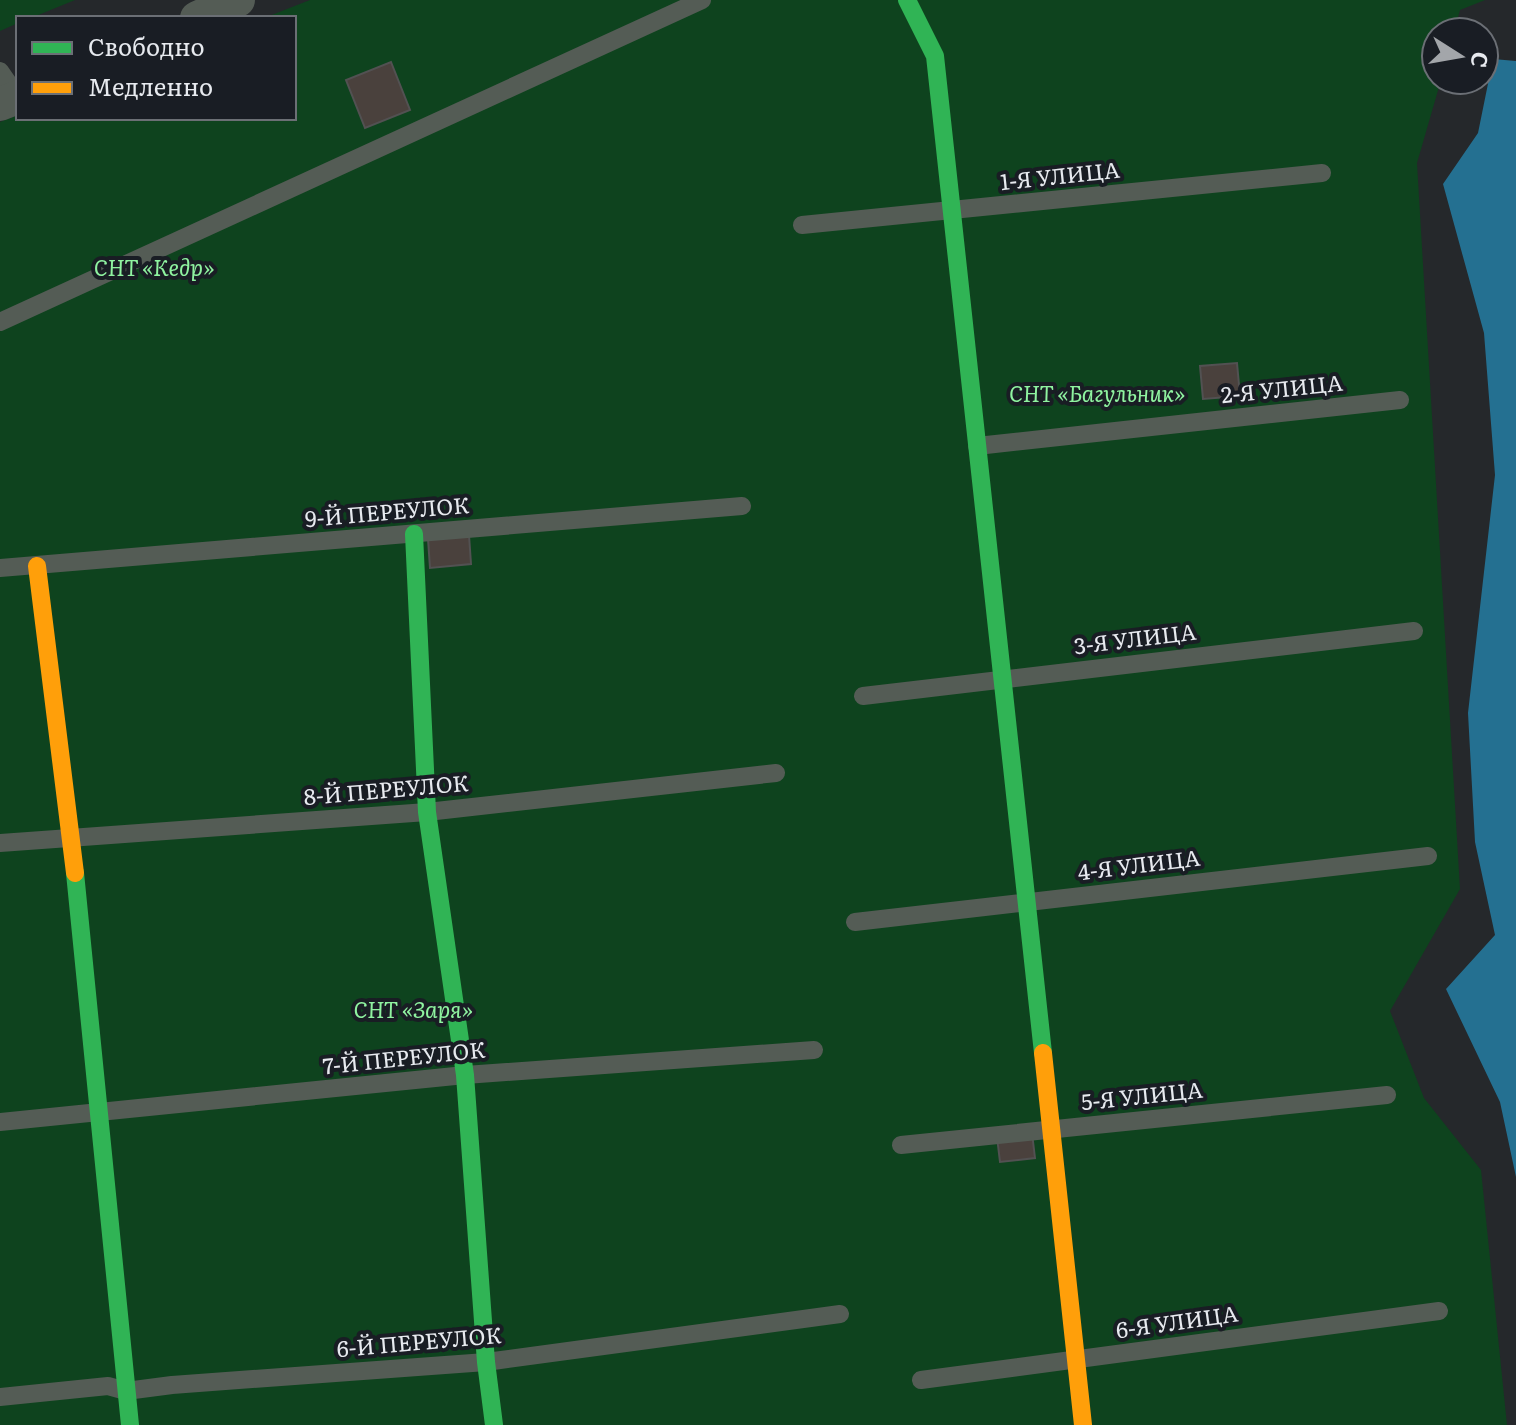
<svg xmlns="http://www.w3.org/2000/svg" width="1516" height="1425" font-family="Literata,serif">
<style>
.green{fill:#0e431e}
.water{fill:#247091}
.building{fill:#4a413d;stroke:#525152;stroke-width:2}
.lines{fill:none;stroke-linecap:round;stroke-linejoin:round}
.lane{stroke:#545c55;stroke-width:18}
.street{stroke:#545c55;stroke-width:34}
.fast{stroke:#30b455;stroke-width:18}
.slow{stroke:#ff9f0a;stroke-width:18}
.labels{text-anchor:middle;stroke-width:8;stroke-linejoin:round;paint-order:stroke}
.street-label{font-size:22px;fill:#e7eaef;stroke:#191d24}
.park-label{font-size:22px;font-style:italic;fill:#8ff3a0;stroke:#191d24}
</style>
<rect width="100%" height="100%" fill="#25282b"/>
<g class="green">
<path d="M0,0H75L31,18H18V23L0,31Z"/>
<path d="M310,0H1485L1460,10L1454,32H1436V80H1441L1417,163L1460,889L1390,1011L1424,1098L1481,1170L1507,1425H0V122L18,115V118H294V18H264Z"/>
</g>
<path class="water" d="M1493,59L1516,61V1177L1500,1102L1446,989L1495,935L1475,842L1468,713L1495,475L1484,333L1443,184L1478,133Z"/>
<g class="building">
<path d="M391,62L410,110L365,128L346,80Z"/>
<path d="M1237,363L1240,396L1203,399L1200,366Z"/>
<path d="M469,535L471,564L430,568L428,539Z"/>
<path d="M1032,1133L1035,1158L1000,1162L997,1137Z"/>
</g>
<g class="lines">
<g class="lane">
<path d="M0,71L18,97"/>
<path d="M802,225L1322,173"/>
<path d="M0,322L702,0"/>
<path d="M977,446L1400,400"/>
<path d="M0,568L742,506"/>
<path d="M863,696L1414,631"/>
<path d="M0,843L427,812L776,773"/>
<path d="M855,922L1428,856"/>
<path d="M0,1122L465,1075L814,1050"/>
<path d="M901,1145L1387,1095"/>
<path d="M921,1380L1439,1311"/>
<path d="M0,1397L108,1386L126,1391L172,1385L486,1362L840,1314"/>
</g>
<g class="street">
<path d="M197,18L238,0"/>
<path d="M0,104L18,97"/>
</g>
<g class="fast">
<path d="M907,0L935,56L1043,1053"/>
<path d="M414,534L427,812L465,1075L486,1362L494,1425"/>
<path d="M75,873L130,1425"/>
</g>
<g class="slow">
<path d="M37,566L75,873"/>
<path d="M1043,1053L1083,1425"/>
</g>
</g>
<g class="labels">
<g class="street-label">
<text transform="translate(1060 176) rotate(-6)" y="8">1-Я УЛИЦА</text>
<text transform="translate(1282 389) rotate(-6)" y="8">2-Я УЛИЦА</text>
<text transform="translate(387 512) rotate(-5)" y="8">9-Й ПЕРЕУЛОК</text>
<text transform="translate(1135 639) rotate(-7)" y="8">3-Я УЛИЦА</text>
<text transform="translate(386 790) rotate(-5)" y="8">8-Й ПЕРЕУЛОК</text>
<text transform="translate(1139 865) rotate(-7)" y="8">4-Я УЛИЦА</text>
<text transform="translate(404 1058) rotate(-6)" y="8">7-Й ПЕРЕУЛОК</text>
<text transform="translate(1142 1096) rotate(-6)" y="8">5-Я УЛИЦА</text>
<text transform="translate(1177 1322) rotate(-8)" y="8">6-Я УЛИЦА</text>
<text transform="translate(419 1342) rotate(-5)" y="8">6-Й ПЕРЕУЛОК</text>
</g>
<g class="park-label">
<text x="154" y="276">СНТ «Кедр»</text>
<text x="1097" y="402">СНТ «Багульник»</text>
<text x="413" y="1018">СНТ «Заря»</text>
</g>
</g>
<rect x="16" y="16" width="280" height="104" fill="#191d24" stroke="#6b6f75" stroke-width="2"/>
<rect x="32" y="42" width="40" height="12" fill="#30b455" stroke="#6b6f75" stroke-width="2"/>
<text x="88" y="56" font-size="24" fill="#e7eaef">Свободно</text>
<rect x="32" y="82" width="40" height="12" fill="#ff9f0a" stroke="#6b6f75" stroke-width="2"/>
<text x="88" y="96" font-size="24" fill="#e7eaef">Медленно</text>
<g transform="translate(1460 56) rotate(101)"><circle r="38" fill="#191d24" stroke="#6b6f75" stroke-width="2"/>
<path d="M0-6L14 30L0 20L-14 30Z" fill="#a3a6aa"/>
<text y="-12" font-size="22" font-weight="bold" text-anchor="middle" fill="#e7eaef">С</text>
</g>
</svg>
